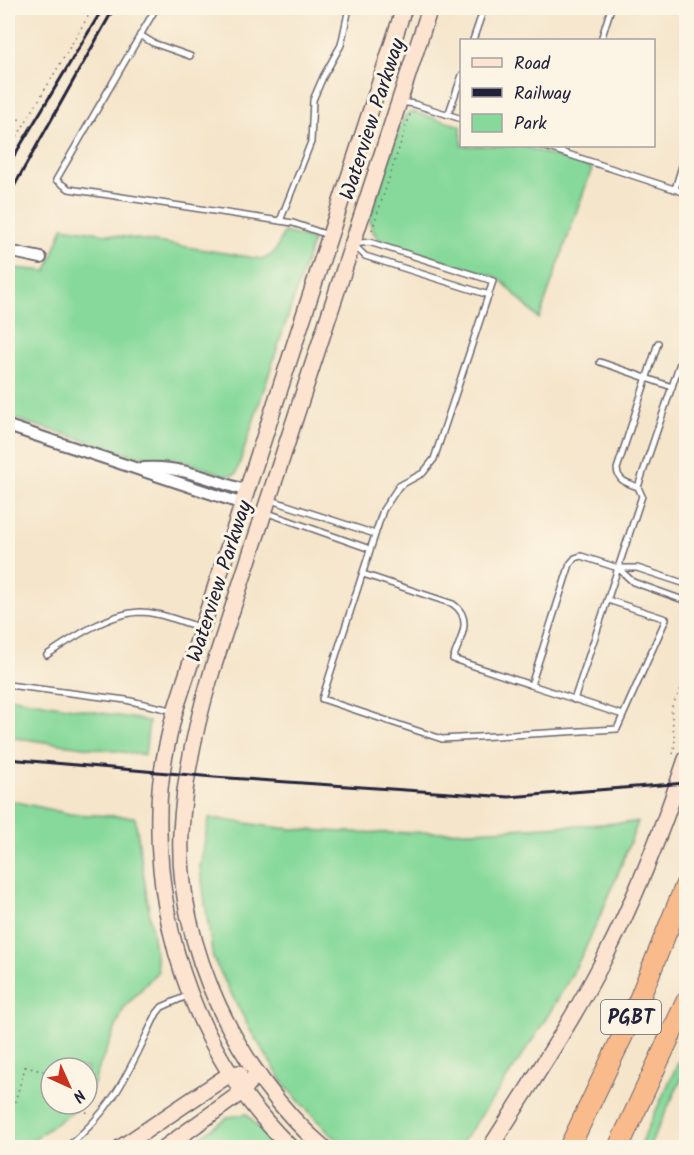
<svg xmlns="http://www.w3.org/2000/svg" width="694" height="1155" font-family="Kalam,sans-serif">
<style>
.green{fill:#86d99a;stroke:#547e6a;stroke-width:1.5}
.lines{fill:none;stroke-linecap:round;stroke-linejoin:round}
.lane-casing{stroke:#6c666d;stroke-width:8}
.street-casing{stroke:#6c666d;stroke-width:14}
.secondary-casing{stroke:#6c666d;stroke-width:18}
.highway-casing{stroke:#6c666d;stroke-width:22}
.path{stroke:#6c666d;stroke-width:1.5;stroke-dasharray:1.5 4.5;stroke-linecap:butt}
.lane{stroke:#fff;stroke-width:5}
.street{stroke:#fff;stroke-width:10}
.secondary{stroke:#fde4d1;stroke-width:15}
.highway{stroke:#fabb8c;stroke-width:20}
.rail{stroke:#22223b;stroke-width:3}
.labels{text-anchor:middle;stroke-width:6;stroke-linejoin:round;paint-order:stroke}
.shield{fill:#fcf5e5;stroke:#63616e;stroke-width:1.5}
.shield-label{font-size:20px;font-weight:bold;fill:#22223b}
.street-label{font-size:21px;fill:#22223b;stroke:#fcf5e5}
</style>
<rect width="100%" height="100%" fill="#fcf5e5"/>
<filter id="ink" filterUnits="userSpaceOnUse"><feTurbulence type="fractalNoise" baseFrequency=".0167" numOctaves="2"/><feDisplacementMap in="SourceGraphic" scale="12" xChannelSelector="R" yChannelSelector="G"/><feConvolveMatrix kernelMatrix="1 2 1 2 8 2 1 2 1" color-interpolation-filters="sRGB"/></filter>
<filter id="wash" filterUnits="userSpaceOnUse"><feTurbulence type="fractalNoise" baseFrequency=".008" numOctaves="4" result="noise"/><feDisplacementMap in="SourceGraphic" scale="24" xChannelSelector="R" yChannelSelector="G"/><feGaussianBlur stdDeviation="1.35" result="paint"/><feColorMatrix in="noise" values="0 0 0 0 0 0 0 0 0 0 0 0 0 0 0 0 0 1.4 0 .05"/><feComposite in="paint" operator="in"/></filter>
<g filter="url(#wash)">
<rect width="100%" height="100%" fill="#f5e5ca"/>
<g class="green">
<path d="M413,112L461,126L462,146H522L592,168L539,319L499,278L381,241C373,234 370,228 370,218L402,120L407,114Z"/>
<path d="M63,227L261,259C278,256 277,245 284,232L313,240L236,474L227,476L180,460L133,455L8,417V276L14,268L47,271Z"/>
<path d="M8,697L149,721L145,755L8,737Z"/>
<path d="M8,800L70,814L135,817L158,971L124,1008L100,1065L88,1101L87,1068H51V1104H84L22,1147H8Z"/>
<path d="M209,818C233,821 257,825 281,828C400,839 520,828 638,822C618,874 598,926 571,976C538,1036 498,1091 459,1147H349L329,1133L286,1087L250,1030L213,958L200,867Z"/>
<path d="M686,1046V1069L649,1147H639Z"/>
<path d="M247,1114L275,1147H185L229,1117Z"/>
</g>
</g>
<g filter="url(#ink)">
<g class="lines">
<g class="lane-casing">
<g id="lane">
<path d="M156,8L56,180L69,189L293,223L328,235"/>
<path d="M8,10L10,8"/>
<path d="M140,35L153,43L190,56"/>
<path d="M473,40L484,8"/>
<path d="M601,40L611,8"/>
<path d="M401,102L414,104L462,119"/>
<path d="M448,115L462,75"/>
<path d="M543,146L686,193"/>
<path d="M675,189L686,153"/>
<path d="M280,221L311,142L313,100L323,77L341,45L349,8"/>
<path d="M354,244L369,242L493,281L434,459L423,473L399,486L383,510L322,699L442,739L617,729L666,619L608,600"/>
<path d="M354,245L365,256L489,295"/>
<path d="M600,362L672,387"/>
<path d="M8,439L12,427"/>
<path d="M638,487C627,483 618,481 617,469L658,343"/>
<path d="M271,500L375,534"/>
<path d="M265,512L370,549"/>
<path d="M618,568L633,582L686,601"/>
<path d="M363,574L453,604C474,619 460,639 453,659L531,685L570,564L575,558L581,556L618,568H637L686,584"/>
<path d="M47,655C72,638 110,613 140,612C159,612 181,622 200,627"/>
<path d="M8,685L126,700L175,711"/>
<path d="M531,685L623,715"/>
<path d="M574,700L642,496L638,487L684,351"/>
<path d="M66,1148C117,1106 129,1070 157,1013L162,1007L189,995"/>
</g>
</g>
<g class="street-casing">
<g id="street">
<path d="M8,251L41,258"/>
<path d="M8,426L243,504"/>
<path d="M144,468C180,465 214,481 247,491"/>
</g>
</g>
<g class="secondary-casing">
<g id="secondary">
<path d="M120,1148L230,1074L239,1073"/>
<path d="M164,1148L242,1092L257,1073"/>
<path d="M291,1148C200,1059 156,936 159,810C159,777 167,743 175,711L404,8"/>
<path d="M324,1148C238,1075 176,946 181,832C184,777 196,724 212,671L430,8"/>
<path d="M490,1148C529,1086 570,1025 603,961C637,896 663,828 686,759"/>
</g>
</g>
<g class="highway-casing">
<g id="highway">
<path d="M569,1148L634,1012L686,884"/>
<path d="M618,1148L686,1002"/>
</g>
</g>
<g class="path">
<path d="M8,113L22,121"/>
<path d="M8,152L93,8"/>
<path d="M372,230L411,112"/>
<path d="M673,754L675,744L671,708L686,679"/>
<path d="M25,1067L51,1073"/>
<path d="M77,1104L89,1114"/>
<path d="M8,1125L27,1061"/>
</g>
<use href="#lane" class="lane"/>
<use href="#street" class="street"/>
<use href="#secondary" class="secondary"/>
<use href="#highway" class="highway"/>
<g class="rail">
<path d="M8,166L103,8"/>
<path d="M8,197L114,8"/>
<path d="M8,759L214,777L509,797L686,783"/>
</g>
</g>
</g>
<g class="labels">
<rect class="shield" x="601" y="1000" width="60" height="34" rx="4.5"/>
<g class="shield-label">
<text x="631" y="1024">PGBT</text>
</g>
<g class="street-label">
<text transform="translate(372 119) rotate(-72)" y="7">Waterview Parkway</text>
<text transform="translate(219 581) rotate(-72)" y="7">Waterview Parkway</text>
</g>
</g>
<rect width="694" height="1155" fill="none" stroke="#fcf5e5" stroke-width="30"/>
<rect x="460" y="39" width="195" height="108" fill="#fcf5e5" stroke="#a5a1a1" stroke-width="1.5"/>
<rect x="472" y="58" width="30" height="9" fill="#fde4d1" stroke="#a5a1a1" stroke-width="1.5"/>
<text x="514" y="69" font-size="18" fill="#22223b">Road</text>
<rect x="472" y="88" width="30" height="9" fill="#22223b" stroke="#a5a1a1" stroke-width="1.5"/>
<text x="514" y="99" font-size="18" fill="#22223b">Railway</text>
<rect x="472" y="114" width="30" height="18" fill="#86d99a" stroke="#a5a1a1" stroke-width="1.5"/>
<text x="514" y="129" font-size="18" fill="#22223b">Park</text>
<g transform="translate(69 1086) rotate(135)"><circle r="28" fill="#fcf5e5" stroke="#a5a1a1" stroke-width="1.5"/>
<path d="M0-4.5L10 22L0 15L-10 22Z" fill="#c8321e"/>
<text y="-9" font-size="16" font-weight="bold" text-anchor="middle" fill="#22223b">N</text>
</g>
</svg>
